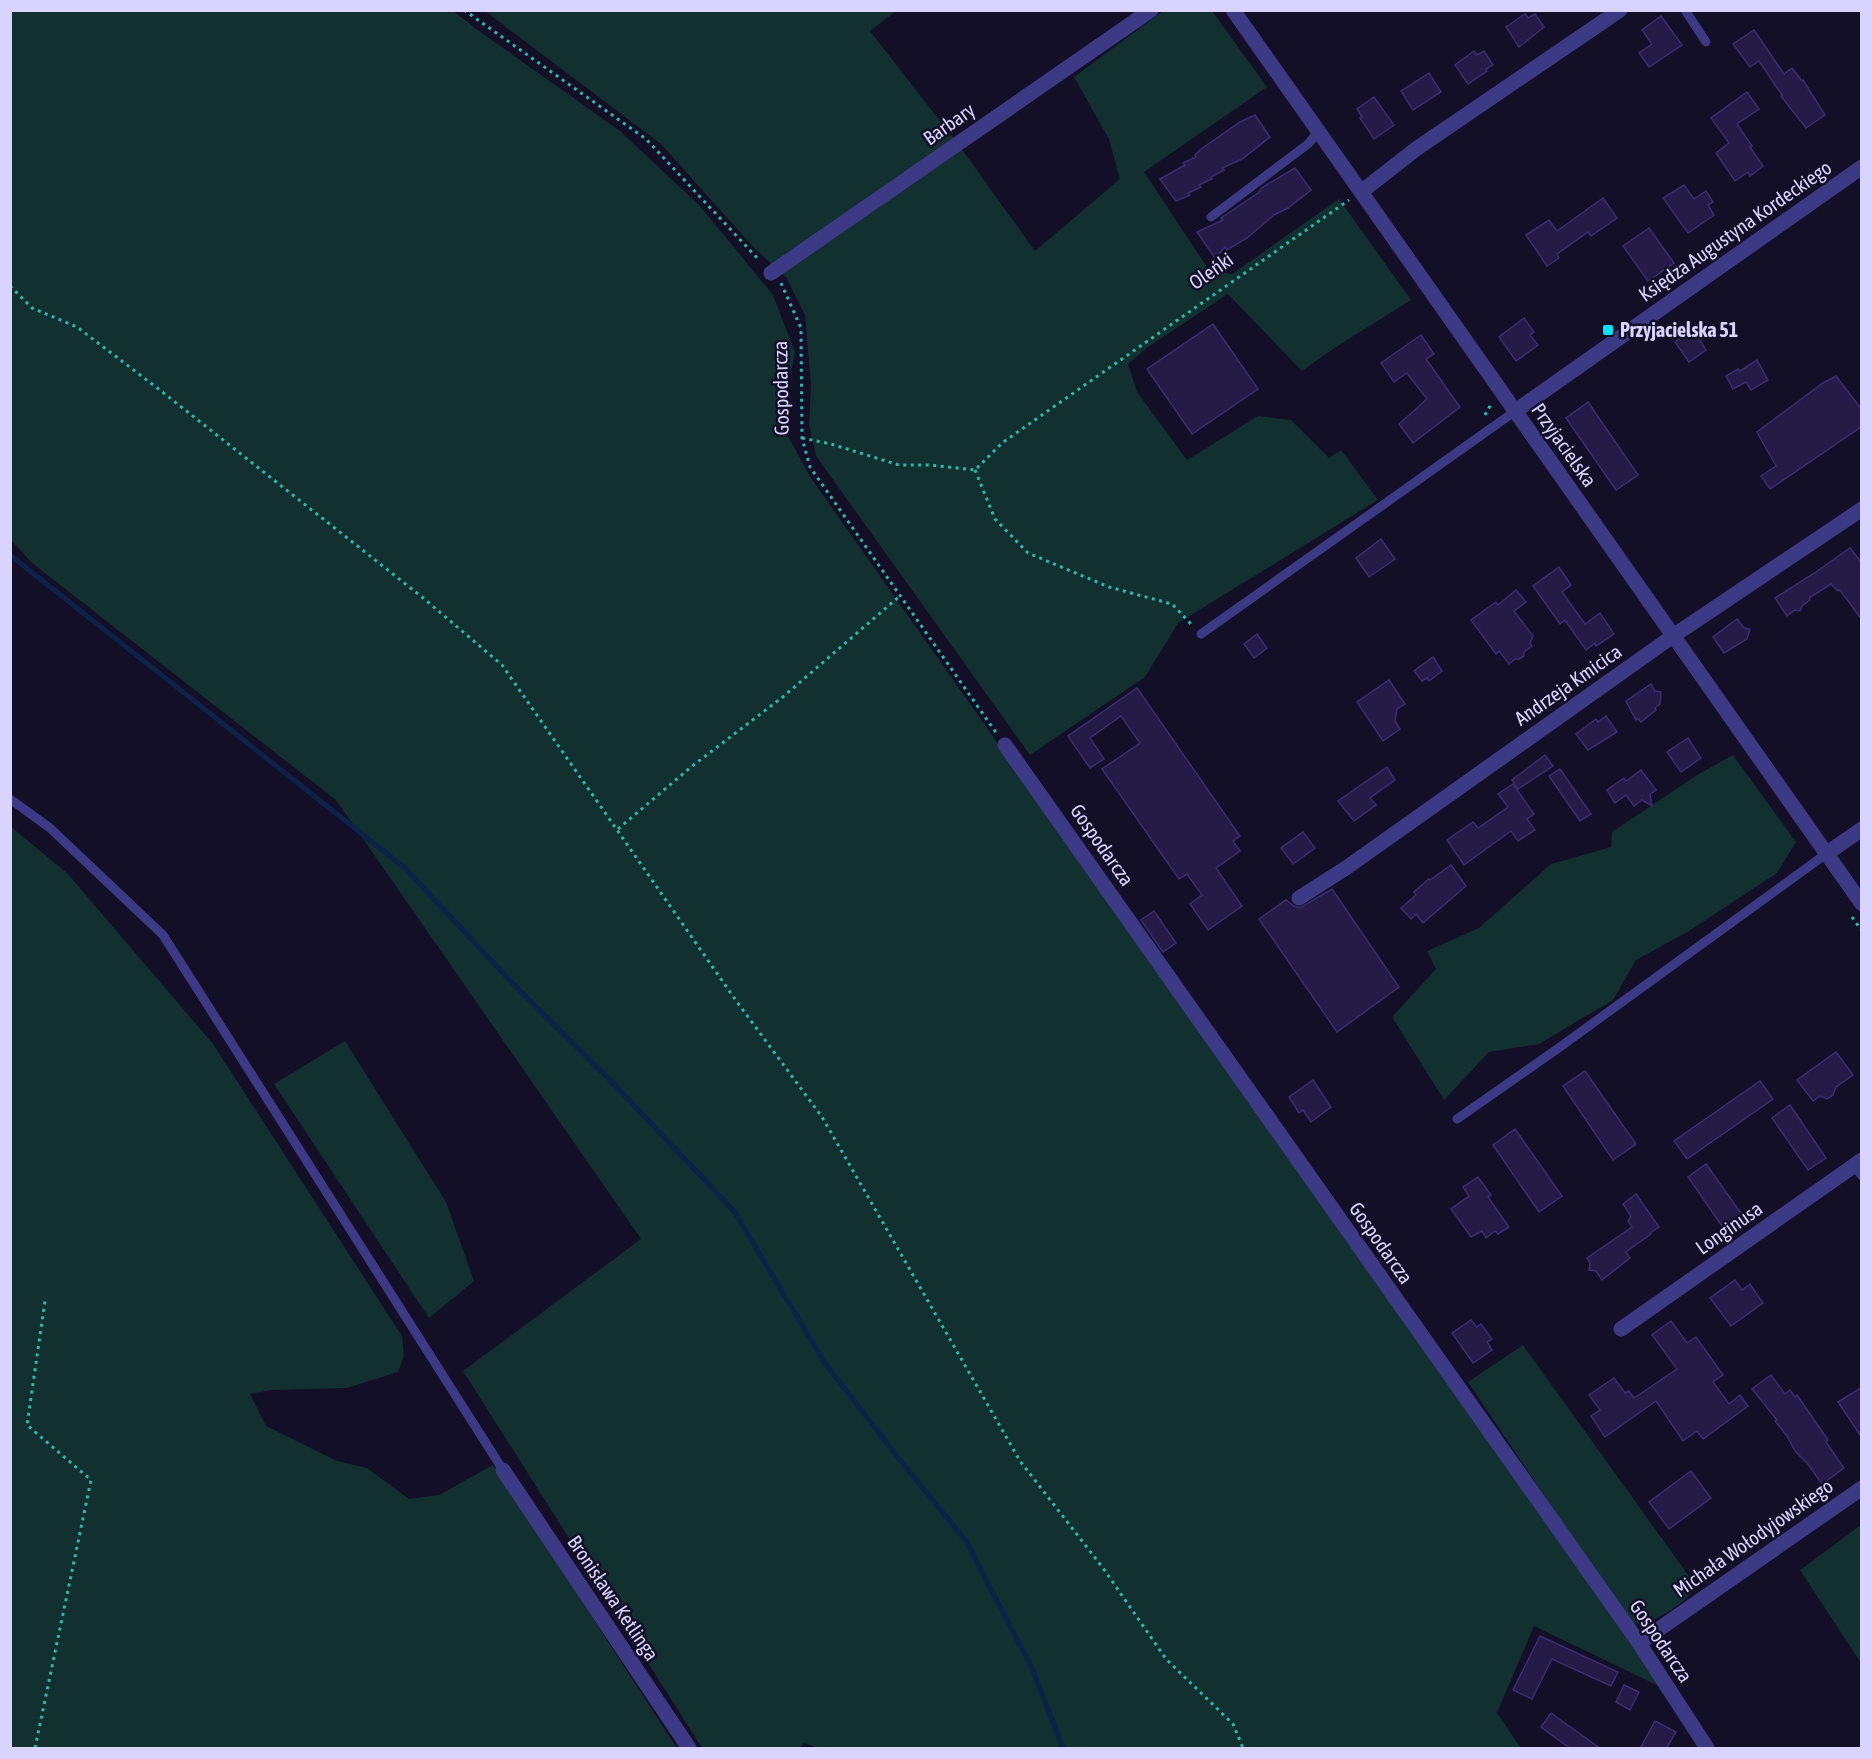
<svg xmlns="http://www.w3.org/2000/svg" width="1872" height="1759" font-family="'Asap Condensed',sans-serif">
<style>
.green{fill:#12302f}
.lines{fill:none;stroke-linecap:round;stroke-linejoin:round}
.stream{stroke:#0c2248;stroke-width:5}
.building{fill:#241b47;stroke:#3b2d73;stroke-width:1.5}
.path{stroke:#2fb8b0;stroke-width:3;stroke-dasharray:3 4.5;stroke-linecap:butt}
.service{stroke:#3d3a85;stroke-width:9}
.minor{stroke:#3d3a85;stroke-width:15}
.tertiary{stroke:#3d3a85;stroke-width:15}
.poi-dot{fill:#00e5ff;stroke:#130f26;stroke-width:2}
.labels{text-anchor:middle;stroke-width:5;stroke-linejoin:round;paint-order:stroke}
.street-label{font-size:20px;fill:#d9d4ff;stroke:#130f26}
.poi-label{font-size:20px;font-weight:bold;fill:#d9d4ff;stroke:#130f26;text-anchor:start}
</style>
<rect width="100%" height="100%" fill="#130f26"/>
<g class="green">
<path d="M11,11H453L482,33L620,131L700,206L773,295L795,352L781,424L811,478L1663,1688L1534,1626L1497,1713L1521,1748H819L804,1743L800,1748H702L463,1371L641,1239L336,800L32,563L11,540Z"/>
<path d="M485,11H896L870,31L958,144L1035,251L1120,179L1109,139L1074,77L1163,11H1212L1267,87L1144,172L1209,270L1232,274L1339,199L1411,300L1336,347L1302,371L1228,294L1148,347L1128,364L1137,392L1187,460L1258,416L1291,420L1329,458L1341,450L1378,500L1178,623L1145,677L1030,755L816,456L809,425L811,386L805,315L786,277L755,249L661,144Z"/>
<path d="M1733,755L1796,842L1777,873L1689,931L1636,960L1613,1000L1539,1044L1489,1052L1444,1100L1392,1017L1436,969L1427,951L1479,928L1551,864L1611,847L1612,832L1697,775Z"/>
<path d="M10,826L67,873L213,1044L402,1336L404,1356L398,1372L347,1388L272,1390L250,1394L266,1426L337,1461L367,1468L409,1499L439,1495L493,1465L677,1748H11Z"/>
<path d="M345,1041L446,1202L474,1281L429,1318L274,1084Z"/>
<path d="M1523,1345L1696,1586C1688,1602 1658,1619 1641,1625L1632,1622L1623,1613L1468,1382Z"/>
<path d="M1861,1525V1663L1800,1570Z"/>
</g>
<g class="lines">
<path class="stream" d="M10,555L405,868L515,986L608,1078L734,1211L824,1362L900,1460L966,1541L1032,1668L1063,1748"/>
</g>
<g class="building">
<path d="M1525,14L1528,18L1535,14L1544,27L1519,47L1506,27Z"/>
<path d="M1661,16L1682,45L1649,67L1639,53L1652,44L1642,30Z"/>
<path d="M1754,30L1784,74L1792,68L1802,81L1803,80L1825,115L1806,128L1781,96L1782,95L1759,61L1750,67L1733,44Z"/>
<path d="M1474,51L1477,55L1484,51L1493,65L1486,69L1487,71L1468,84L1455,65Z"/>
<path d="M1429,73L1441,92L1413,110L1401,91Z"/>
<path d="M1747,92L1759,109L1737,124L1752,146L1750,147L1763,166L1750,176L1748,172L1735,181L1716,153L1729,143L1711,118Z"/>
<path d="M1374,97L1394,125L1374,139L1360,118L1362,117L1357,109Z"/>
<path d="M1255,115L1270,137L1242,159L1222,168L1224,170L1211,177L1212,179L1199,185L1201,187L1188,193L1190,195L1176,201L1160,179L1185,165L1183,163L1196,157L1195,155L1201,149L1240,122Z"/>
<path d="M1295,168L1311,190L1288,208L1274,215L1247,238L1227,250L1225,247L1215,258L1197,232L1223,220L1221,218L1258,193L1263,187Z"/>
<path d="M1684,185L1694,199L1706,191L1713,202L1708,205L1714,215L1688,233L1663,198Z"/>
<path d="M1603,198L1617,218L1591,236L1588,232L1557,254L1559,258L1547,266L1526,235L1549,220L1557,231Z"/>
<path d="M1649,228L1674,263L1648,281L1623,246Z"/>
<path d="M1524,318L1534,332L1530,335L1538,345L1516,361L1499,337Z"/>
<path d="M1213,324L1258,389L1192,434L1147,369Z"/>
<path d="M1693,329L1706,350L1689,362L1675,342Z"/>
<path d="M1421,335L1434,354L1426,359L1460,407L1413,443L1399,424L1427,399L1407,373L1394,382L1381,363Z"/>
<path d="M1757,360L1768,380L1751,390L1746,382L1733,389L1726,376L1738,369L1740,371Z"/>
<path d="M1836,376L1862,410L1861,427L1770,489L1761,476L1776,466L1757,432L1823,383Z"/>
<path d="M1588,402L1638,475L1616,490L1566,418Z"/>
<path d="M1381,539L1395,559L1369,577L1356,558Z"/>
<path d="M1850,548L1862,563V620L1840,590L1838,591L1831,584L1809,598L1810,600L1802,606L1800,611L1795,610L1787,616L1775,598L1813,574Z"/>
<path d="M1559,567L1571,585L1562,592L1585,624L1600,613L1614,634L1596,646L1595,643L1586,650L1565,620L1560,624L1533,586Z"/>
<path d="M1516,590L1526,602L1514,611L1533,636L1530,643L1532,646L1524,652V656L1519,659H1515L1509,664L1499,651L1496,654L1471,620L1496,602L1498,605Z"/>
<path d="M1737,619L1744,628L1750,629L1747,639L1724,653L1713,637Z"/>
<path d="M1257,634L1267,648L1254,658L1244,644Z"/>
<path d="M1433,657L1442,671L1429,681L1427,678L1422,681L1414,671Z"/>
<path d="M1389,680L1405,704L1397,709L1395,721L1400,729L1383,741L1357,702Z"/>
<path d="M1651,684L1655,691L1661,692L1660,704L1655,708L1656,710L1641,722L1637,718L1636,720L1626,701Z"/>
<path d="M1137,688L1240,836L1233,841L1240,851L1216,868L1242,906L1208,930L1190,904L1202,895L1187,874L1179,879L1102,769L1140,743L1121,716L1090,738L1104,759L1090,768L1068,736Z"/>
<path d="M1606,716L1617,732L1588,750L1576,734L1596,719L1598,722Z"/>
<path d="M1688,738L1701,758L1681,772L1667,752Z"/>
<path d="M1545,755L1553,766L1518,789L1512,780Z"/>
<path d="M1387,767L1395,780L1370,798L1376,805L1354,821L1338,801Z"/>
<path d="M1560,769L1591,814L1580,821L1549,776Z"/>
<path d="M1641,770L1656,790L1650,794L1652,806L1642,800L1634,806L1626,795L1615,803L1607,790L1624,778L1626,781Z"/>
<path d="M1513,784L1534,814L1527,819L1535,830L1518,841L1511,831L1464,865L1447,840L1473,822L1478,828L1508,807L1498,794Z"/>
<path d="M1303,832L1315,848L1293,864L1281,848Z"/>
<path d="M1451,865L1466,886L1423,923L1416,914L1411,919L1401,908L1416,895L1414,892L1429,879L1430,880Z"/>
<path d="M1332,889L1399,987L1337,1032L1259,919L1286,900L1294,906L1300,908Z"/>
<path d="M1154,911L1176,943L1163,952L1141,920Z"/>
<path d="M1836,1052L1853,1075L1836,1087L1833,1095L1827,1099L1820,1096L1813,1101L1797,1080Z"/>
<path d="M1585,1071L1636,1144L1613,1160L1563,1086Z"/>
<path d="M1313,1080L1331,1107L1311,1122L1303,1110L1299,1113L1289,1097Z"/>
<path d="M1760,1081L1773,1099L1687,1159L1674,1141Z"/>
<path d="M1790,1105L1826,1158L1808,1170L1772,1118Z"/>
<path d="M1515,1129L1562,1196L1539,1212L1493,1145Z"/>
<path d="M1706,1164L1743,1216L1724,1229L1688,1177Z"/>
<path d="M1478,1177L1491,1195L1488,1197L1509,1227L1498,1234L1495,1231L1486,1238L1482,1231L1471,1237L1451,1209L1469,1196L1463,1187Z"/>
<path d="M1636,1194L1659,1227L1650,1233L1651,1234L1626,1252L1630,1258L1602,1280L1596,1271L1589,1270L1590,1263L1587,1258L1632,1227L1628,1221L1631,1216L1623,1204Z"/>
<path d="M1735,1280L1742,1290L1750,1284L1763,1303L1731,1326L1710,1298Z"/>
<path d="M1471,1320L1477,1327L1481,1324L1492,1339L1487,1342L1492,1350L1473,1363L1452,1333Z"/>
<path d="M1671,1321L1687,1343L1696,1337L1723,1375L1713,1382L1729,1404L1740,1395L1748,1406L1703,1439L1697,1431L1683,1441L1656,1401L1605,1437L1591,1416L1600,1410L1589,1395L1614,1378L1625,1393L1629,1391L1634,1398L1677,1369L1652,1335Z"/>
<path d="M1771,1375L1785,1394L1790,1390L1795,1397L1797,1395L1828,1440L1826,1442L1844,1468L1822,1484L1808,1464L1795,1451L1787,1436L1775,1421L1777,1420L1752,1389Z"/>
<path d="M1862,1387V1438L1838,1402Z"/>
<path d="M1691,1471L1711,1498L1669,1529L1649,1502Z"/>
<path d="M1540,1636L1618,1672L1611,1686L1552,1659L1532,1699L1513,1690Z"/>
<path d="M1624,1685L1639,1692L1630,1710L1616,1702Z"/>
<path d="M1551,1713L1601,1749H1571L1541,1727Z"/>
<path d="M1655,1721L1676,1732L1666,1749H1640Z"/>
</g>
<g class="lines">
<g class="path">
<path d="M464,10L646,139L760,261"/>
<path d="M781,283L801,328L802,438L810,467L997,734"/>
<path d="M10,286L32,308L77,327L156,387L422,597L502,665L737,1002L822,1117L1020,1461L1103,1568L1166,1659L1233,1724L1243,1748"/>
<path d="M1545,410L1546,424"/>
<path d="M1485,415L1490,406V402"/>
<path d="M802,438L831,444L899,465H930L975,470L1002,443L1349,200"/>
<path d="M975,470L995,519L1028,553L1109,587L1172,604L1192,625"/>
<path d="M618,829L691,767L784,696L901,595"/>
<path d="M1852,917L1862,931"/>
<path d="M35,1748L91,1480L27,1425L45,1301"/>
</g>
<g class="service">
<path d="M1685,10L1706,42"/>
<path d="M1211,217L1308,144L1318,132"/>
<path d="M1201,634L1514,412"/>
<path d="M10,799L50,828L163,935L503,1470"/>
<path d="M1457,1119L1560,1047L1826,854"/>
<path d="M1854,1165L1862,1176"/>
</g>
<g class="minor">
<path d="M1361,192L1416,149L1620,10"/>
<path d="M771,273L1151,10"/>
<path d="M1005,745L1639,1643L1707,1748"/>
<path d="M1826,854L1862,829"/>
<path d="M1299,898L1346,868L1673,636L1862,509"/>
<path d="M1621,1329L1862,1160"/>
<path d="M503,1470L689,1748"/>
<path d="M1639,1643L1862,1488"/>
</g>
<g class="tertiary">
<path d="M1233,10L1862,904"/>
<path d="M1514,412L1862,167"/>
</g>
</g>
<rect class="poi-dot" x="1602" y="324" width="12" height="12" rx="3"/>
<g class="labels">
<g class="street-label">
<text transform="translate(949 124) rotate(-35)" y="7">Barbary</text>
<text transform="translate(1735 231) rotate(-35)" y="7">Księdza Augustyna Kordeckiego</text>
<text transform="translate(1211 271) rotate(-35)" y="7">Oleńki</text>
<text transform="translate(781 388) rotate(-91)" y="7">Gospodarcza</text>
<text transform="translate(1564 445) rotate(55)" y="7">Przyjacielska</text>
<text transform="translate(1568 685) rotate(-35)" y="7">Andrzeja Kmicica</text>
<text transform="translate(1102 845) rotate(55)" y="7">Gospodarcza</text>
<text transform="translate(1729 1228) rotate(-35)" y="7">Longinusa</text>
<text transform="translate(1381 1243) rotate(55)" y="7">Gospodarcza</text>
<text transform="translate(1753 1538) rotate(-35)" y="7">Michała Wołodyjowskiego</text>
<text transform="translate(613 1598) rotate(56)" y="7">Bronisława Ketlinga</text>
<text transform="translate(1661 1641) rotate(56)" y="7">Gospodarcza</text>
</g>
<g class="poi-label">
<text x="1620" y="337">Przyjacielska 51</text>
</g>
</g>
<rect width="1872" height="1759" fill="none" stroke="#d9d4ff" stroke-width="24"/>
</svg>
